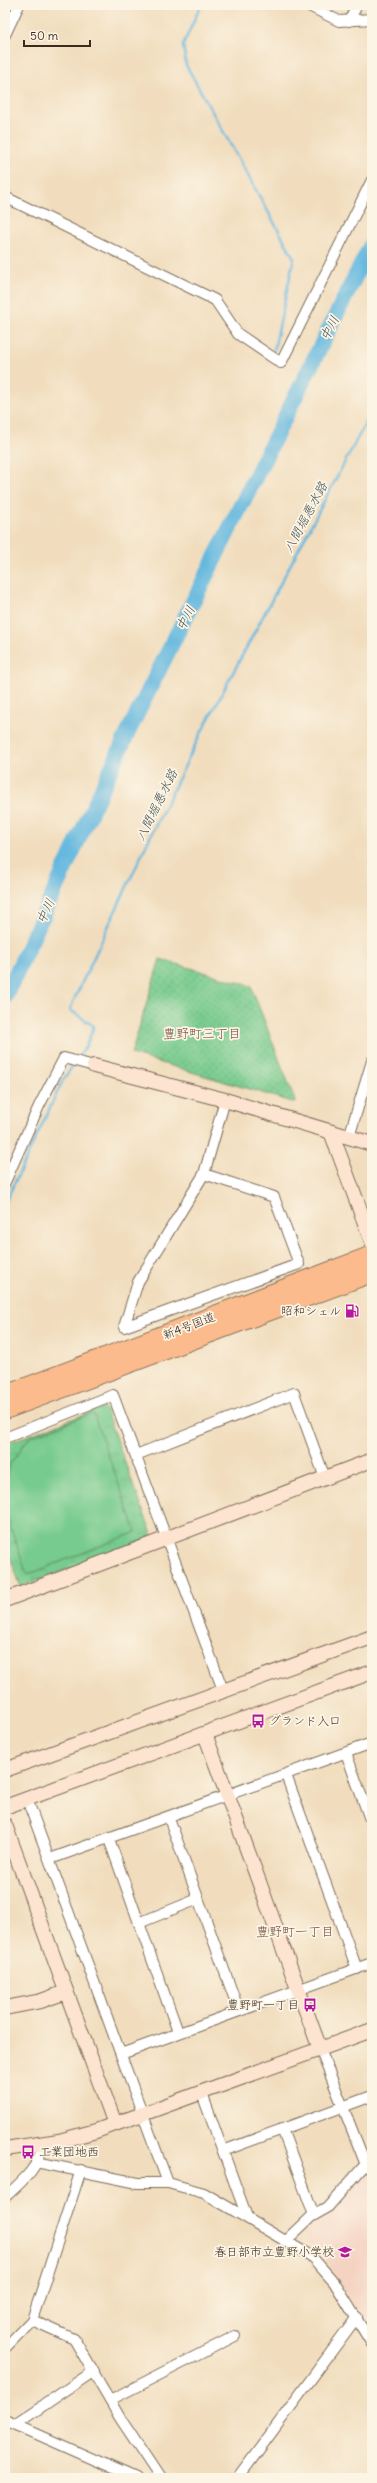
<svg xmlns="http://www.w3.org/2000/svg" width="377" height="2483" font-family="Delius,'Klee One',sans-serif">
<style>
.built{fill:#f5d3c2}
.grass{fill:url(#grass-dots);stroke:#597a56}
.park{fill:url(#park-crowns);stroke:#597a56}
.pitch{fill:#77cb8e;stroke:#597a56}
.lines{fill:none;stroke-linecap:round;stroke-linejoin:round}
.stream{stroke:#63b8df;stroke-width:2.5}
.river{stroke:#63b8df;stroke-width:16}
.street-casing{stroke:#7b6956;stroke-width:12}
.secondary-casing{stroke:#7b6956;stroke-width:16}
.highway-casing{stroke:#7b6956;stroke-width:20}
.street{stroke:#fff;stroke-width:10}
.secondary{stroke:#fde4d1;stroke-width:14}
.highway{stroke:#fbbb8c;stroke-width:18}
.labels{text-anchor:middle;stroke-width:3.5;stroke-linejoin:round;paint-order:stroke}
.poi-label{font-size:12px;fill:#3b2a1e;stroke:#fcf5e5;text-anchor:end}
.street-label{font-size:12px;fill:#3b2a1e;stroke:#fcf5e5}
.water-label{font-size:13px;font-style:italic;fill:#475558;stroke:#fcf5e5}
.neighbourhood-label{font-size:13px;fill:#765345;stroke:#fcf5e5}
</style>
<defs>
<pattern id="grass-dots" width="8" height="8" patternUnits="userSpaceOnUse"><rect width="8" height="8" fill="#77cb8e"/><path d="M2 2h.1M6 6h.1" fill="none" stroke="#68ae7a" stroke-width="1.8" stroke-linecap="round"/></pattern>
<pattern id="park-crowns" width="20" height="18" patternUnits="userSpaceOnUse"><rect width="20" height="18" fill="#77cb8e"/><path d="M2 6a3 3 0 1 1 6 0M12 15a3 3 0 1 1 6 0" fill="none" stroke="#68ae7a"/></pattern>
</defs>
<rect width="100%" height="100%" fill="#fcf5e5"/>
<filter id="ink" filterUnits="userSpaceOnUse"><feTurbulence type="fractalNoise" baseFrequency=".025" numOctaves="2"/><feDisplacementMap in="SourceGraphic" scale="8" xChannelSelector="R" yChannelSelector="G"/><feConvolveMatrix kernelMatrix="1 2 1 2 8 2 1 2 1" color-interpolation-filters="sRGB"/></filter>
<filter id="wash" filterUnits="userSpaceOnUse"><feTurbulence type="fractalNoise" baseFrequency=".012" numOctaves="4" result="noise"/><feDisplacementMap in="SourceGraphic" scale="16" xChannelSelector="R" yChannelSelector="G"/><feGaussianBlur stdDeviation="0.9" result="paint"/><feColorMatrix in="noise" values="0 0 0 0 0 0 0 0 0 0 0 0 0 0 0 0 0 1.4 0 .05"/><feComposite in="paint" operator="in"/></filter>
<g filter="url(#wash)">
<rect width="100%" height="100%" fill="#f1ddbd"/>
<path class="built" d="M372,2165V2334L329,2266L306,2237L304,2232L313,2221L326,2220L343,2202Z"/>
<path class="grass" d="M160,959L251,986L296,1103L131,1054Z"/>
<path class="park" d="M104,1407L153,1537L21,1587L5,1544V1444Z"/>
<path class="pitch" d="M93,1413L136,1532L27,1575L5,1511V1484L10,1464L30,1437Z"/>
<g class="lines">
<g class="stream">
<path d="M201,5L183,45L186,65L294,258L274,350"/>
<path d="M5,17L11,5"/>
<path d="M78,1058L86,1046L94,1026L70,1010L73,1002L151,835L200,735L372,411"/>
<path d="M5,1203L63,1080L74,1064"/>
</g>
<path class="river" d="M5,997L132,724L372,243"/>
</g>
</g>
<g filter="url(#ink)">
<g class="lines">
<g class="street-casing">
<g id="street">
<path d="M307,5L339,21L372,19"/>
<path d="M349,21L357,5"/>
<path d="M5,35L19,5"/>
<path d="M5,197L215,300L238,334L281,363L372,180"/>
<path d="M349,1137L372,1061"/>
<path d="M204,1174L274,1197L299,1264L124,1327L138,1282Z"/>
<path d="M204,1174L225,1100"/>
<path d="M5,1182L39,1106L64,1058L94,1066"/>
<path d="M5,1438L113,1395L223,1690"/>
<path d="M136,1455L294,1393L325,1478"/>
<path d="M346,1753L372,1825"/>
<path d="M286,1775L357,1969"/>
<path d="M27,1799L168,2183"/>
<path d="M169,1818L239,2011"/>
<path d="M109,1839L178,2032"/>
<path d="M50,1859L372,1743"/>
<path d="M139,1923L198,1899"/>
<path d="M320,2049L366,2165"/>
<path d="M121,2054L372,1963"/>
<path d="M201,2091L247,2217"/>
<path d="M282,2129L314,2215"/>
<path d="M223,2151L372,2096"/>
<path d="M36,2162L138,2183H168L204,2193L311,2256L334,2282L372,2344"/>
<path d="M5,2197C18,2185 43,2165 41,2145"/>
<path d="M285,2242L311,2217L327,2208L372,2157"/>
<path d="M32,2320L74,2339L120,2418L160,2478"/>
<path d="M5,2348L32,2320L81,2170"/>
<path d="M110,2400L235,2336"/>
<path d="M5,2420L136,2478"/>
<path d="M16,2424L94,2371"/>
<path d="M238,2478L357,2317"/>
</g>
</g>
<g class="secondary-casing">
<g id="secondary">
<path d="M94,1066L225,1100L372,1144"/>
<path d="M331,1132L372,1242"/>
<path d="M5,1600L372,1460"/>
<path d="M205,1734L320,2049"/>
<path d="M5,1770L372,1637"/>
<path d="M5,1807L372,1672"/>
<path d="M5,1825L115,2124"/>
<path d="M5,2008L41,2001L66,1992"/>
<path d="M5,2149L59,2141L96,2131L372,2030"/>
</g>
</g>
<g class="highway-casing">
<g id="highway">
<path d="M5,1395L372,1255"/>
<path d="M5,1410L372,1273"/>
</g>
</g>
<use href="#street" class="street"/>
<use href="#secondary" class="secondary"/>
<use href="#highway" class="highway"/>
</g>
</g>
<defs>
<g id="fuel-bare" transform="scale(1.08)"><path d="M-5.5-6h7V0h2V4h1.3V-2.5L3-4.5l.8-.8L6-3V5H2.5V1h-1V6h-7ZM-4.2-4.7v3.2H.2V-4.7Z" fill="#b5179e" stroke="#fcf5e5" stroke-width="2.5" paint-order="stroke"/></g>
<g id="bus-bare" transform="scale(1.08)"><path d="M-5-6H5V4H4V6H2V4H-2V6H-4V4H-5ZM-3.5-4V0h7V-4ZM-3.5 1.2v1.5H-2V1.2ZM2 1.2v1.5H3.5V1.2Z" fill="#b5179e" stroke="#fcf5e5" stroke-width="2.5" paint-order="stroke"/></g>
<g id="school-bare" transform="scale(1.08)"><path d="M0-5L7-2L0 1L-7-2ZM-4 1L0 2.5L4 1V4Q0 6-4 4Z" fill="#b5179e" stroke="#fcf5e5" stroke-width="2.5" paint-order="stroke"/></g>
</defs>
<g fill-rule="evenodd">
<use href="#fuel-bare" x="352" y="1311"/>
<use href="#bus-bare" x="258" y="1721"/>
<use href="#bus-bare" x="310" y="2005"/>
<use href="#bus-bare" x="28" y="2152"/>
<use href="#school-bare" x="345" y="2252"/>
</g>
<g class="labels">
<g class="poi-label">
<text x="341" y="1315">昭和シェル</text>
<text x="269" y="1725" text-anchor="start">グランド入口</text>
<text x="299" y="2009">豊野町一丁目</text>
<text x="39" y="2156" text-anchor="start">工業団地西</text>
<text x="334" y="2256">春日部市立豊野小学校</text>
</g>
<g class="street-label">
<text transform="translate(189 1326) rotate(-21)" y="4">新4号国道</text>
</g>
<g class="water-label">
<text transform="translate(329 328) rotate(-63)" y="5">中川</text>
<text transform="translate(305 517) rotate(-62)" y="5">八間堀悪水路</text>
<text transform="translate(185 618) rotate(-63)" y="5">中川</text>
<text transform="translate(156 805) rotate(-64)" y="5">八間堀悪水路</text>
<text transform="translate(45 911) rotate(-65)" y="5">中川</text>
</g>
<g class="neighbourhood-label">
<text x="202" y="1038">豊野町三丁目</text>
<text x="295" y="1936">豊野町一丁目</text>
</g>
</g>
<rect width="377" height="2483" fill="none" stroke="#fcf5e5" stroke-width="20"/>
<path d="M24 40v6h66v-6" fill="none" stroke="#3b2a1e" stroke-width="2"/>
<text x="30" y="40" font-size="12" fill="#3b2a1e" stroke="#fcf5e5" stroke-width="3" paint-order="stroke">50 m</text>
</svg>
